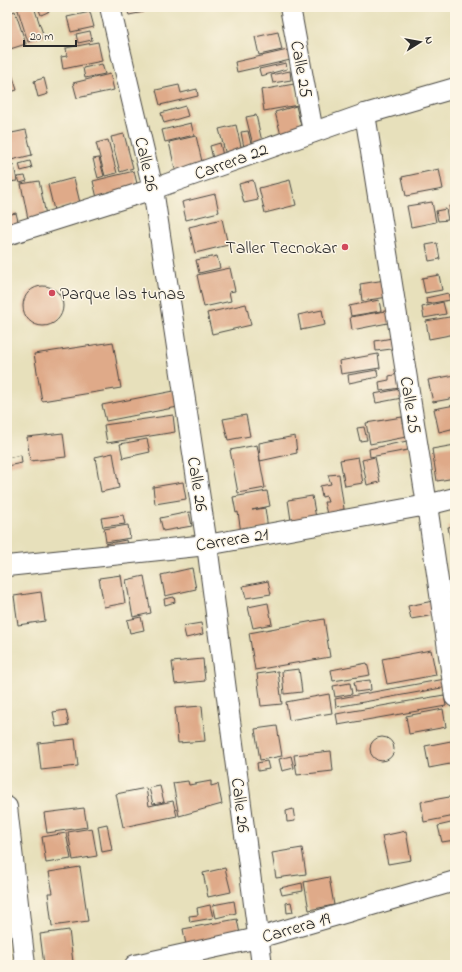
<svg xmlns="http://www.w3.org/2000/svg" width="462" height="972" font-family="'Indie Flower',sans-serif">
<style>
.building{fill:#dfaa89}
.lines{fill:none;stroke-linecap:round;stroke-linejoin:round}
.street-casing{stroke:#474641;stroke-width:22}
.street{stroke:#fff;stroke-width:20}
.poi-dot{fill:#d1495b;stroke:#fcf5e5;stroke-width:1.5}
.labels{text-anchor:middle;stroke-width:3;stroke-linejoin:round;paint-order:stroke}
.street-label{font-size:18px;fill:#2b2b2b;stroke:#fcf5e5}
.poi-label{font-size:18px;fill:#2b2b2b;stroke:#fcf5e5;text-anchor:end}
</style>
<rect width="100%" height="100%" fill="#fcf5e5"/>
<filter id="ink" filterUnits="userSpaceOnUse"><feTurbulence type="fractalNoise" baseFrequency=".025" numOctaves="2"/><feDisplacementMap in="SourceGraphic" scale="8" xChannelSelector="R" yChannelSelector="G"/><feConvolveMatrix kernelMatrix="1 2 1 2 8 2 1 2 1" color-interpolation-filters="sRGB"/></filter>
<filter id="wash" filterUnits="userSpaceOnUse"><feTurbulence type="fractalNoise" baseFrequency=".012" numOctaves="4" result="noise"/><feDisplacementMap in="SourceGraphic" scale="16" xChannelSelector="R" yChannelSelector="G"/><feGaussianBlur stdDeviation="0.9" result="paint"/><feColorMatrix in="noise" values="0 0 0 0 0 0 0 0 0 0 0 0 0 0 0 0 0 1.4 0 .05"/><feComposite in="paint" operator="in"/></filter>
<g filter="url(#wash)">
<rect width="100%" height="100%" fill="#e7e0bb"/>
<g id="blocks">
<g class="building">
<path d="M17,7H34L44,37L28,42Z"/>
<path d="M38,7H48L50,11L41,15Z"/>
<path d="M126,7H143L144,12L129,15Z"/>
<path d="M15,11L26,44L7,50V14Z"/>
<path d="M90,12L94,27L71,32L67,17Z"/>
<path d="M90,31L92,40L78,43L76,34Z"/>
<path d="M278,32L282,50L259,55L255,37Z"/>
<path d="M98,42L102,61L63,69L61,57L67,56L66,48Z"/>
<path d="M292,49L295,59L237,72L235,62Z"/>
<path d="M286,63L287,69L261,76L259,69Z"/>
<path d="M102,64L105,74L85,78L83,68Z"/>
<path d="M11,71L17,90L7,93V73Z"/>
<path d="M290,71L291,80L273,83L271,75Z"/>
<path d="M110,74L114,90L77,98L73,83Z"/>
<path d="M44,78L48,94L38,97L34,81Z"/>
<path d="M294,84L298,105L264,111L261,90Z"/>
<path d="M179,85L181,93L197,89L198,96L160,105L156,90Z"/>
<path d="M185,106L188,116L164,123L161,113Z"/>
<path d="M296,106L303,134L282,139L275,112Z"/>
<path d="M256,115L263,146L254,149L246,117Z"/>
<path d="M191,123L194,135L165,142L162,130Z"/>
<path d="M236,125L243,155L227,159L219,129Z"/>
<path d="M26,130L32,155L7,161V134Z"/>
<path d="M248,131L253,152L245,153L241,132Z"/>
<path d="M124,134L133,168L120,172L111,137Z"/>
<path d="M196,136L204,170L177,178L169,142Z"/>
<path d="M108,140L117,173L105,176L96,143Z"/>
<path d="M220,143L224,160L214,163L210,146Z"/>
<path d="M99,158L104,176L98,178L93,159Z"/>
<path d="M30,161L32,168L21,171L19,164Z"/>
<path d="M14,165L17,181L8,182L7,166Z"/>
<path d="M439,169L443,189L406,196L402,177Z"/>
<path d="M134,171L138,188L97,198L93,181Z"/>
<path d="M25,176L27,181L20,183L18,177Z"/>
<path d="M74,178L80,203L54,210L48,185Z"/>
<path d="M253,180L258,200L244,203L239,184Z"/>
<path d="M290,180L296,205L265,213L259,188Z"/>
<path d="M39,181L46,215L28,219L21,184Z"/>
<path d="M215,194L219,212L186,220L182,202Z"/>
<path d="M432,202L436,222L411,227L407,206Z"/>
<path d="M455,205V221H452L449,206Z"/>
<path d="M446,209L448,220L438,221L436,211Z"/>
<path d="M16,213L19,225L8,228L7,215Z"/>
<path d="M222,219L228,245L195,253L189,227Z"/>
<path d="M437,243L440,259L429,261L426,245Z"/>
<path d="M217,256L220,268L199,273L196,260Z"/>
<path d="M230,268L235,291L229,292L231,301L204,307L197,275Z"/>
<path d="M439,275L442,290L425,293L422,278Z"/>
<path d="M385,280L388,297L362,301L360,284Z"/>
<circle cx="43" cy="306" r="20"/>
<path d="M448,293L450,300L427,304L426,298Z"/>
<path d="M379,300L381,311L351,316L349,306Z"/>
<path d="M443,302L446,314L424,318L422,307Z"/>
<path d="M246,304L251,325L212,334L207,313Z"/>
<path d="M322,310L325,325L301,330L298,315Z"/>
<path d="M391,310L393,322L352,330L350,317Z"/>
<path d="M455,316V334L429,339L426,321Z"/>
<path d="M398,337L399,348L376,351L375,341Z"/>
<path d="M113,342L121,388L42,401L34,354Z"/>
<path d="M378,354L380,368L341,374L339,361Z"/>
<path d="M377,370L378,377L349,383L348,375Z"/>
<path d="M403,373L406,387L380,391L379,382L389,380V376Z"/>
<path d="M455,375V398L433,402L428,380Z"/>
<path d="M405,388L407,397L376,403L374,394Z"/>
<path d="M179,390L183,406L106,421L102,405Z"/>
<path d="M455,405V428L439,432L434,409Z"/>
<path d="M173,415L175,432L107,443L104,425Z"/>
<path d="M246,415L250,436L228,440L223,419Z"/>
<path d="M402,417L406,437L370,444L366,423Z"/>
<path d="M364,427L367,440L360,441L357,428Z"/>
<path d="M63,433L66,457L30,461L27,437Z"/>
<path d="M295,436L297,453L260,461L259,443Z"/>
<path d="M147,439L150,452L123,458L120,444Z"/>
<path d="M407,441L408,450L370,457L369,449Z"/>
<path d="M257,445L265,488L238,493L230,450Z"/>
<path d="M455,445V478L437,481L432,449Z"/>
<path d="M113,453L119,488L101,492L95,457Z"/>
<path d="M21,455L22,463L7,466V458Z"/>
<path d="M358,457L363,483L345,486L340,460Z"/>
<path d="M375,457L380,482L367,485L362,460Z"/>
<path d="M339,474L344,509L327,514L324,502H328L326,496L322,497L320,486L331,484L328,475Z"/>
<path d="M183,482L186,499L155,504L153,487Z"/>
<path d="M267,491L270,506L252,510L265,508L268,529L241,533L238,512L236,513L233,497Z"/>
<path d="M312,496L317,523L292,527L288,500Z"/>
<path d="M189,512L192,526L163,531L160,518Z"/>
<path d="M123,515L125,524L103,527L101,518Z"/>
<path d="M128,525L130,538L106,542L104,529Z"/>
<path d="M455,526V557L454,558L448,527Z"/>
<path d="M126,540L128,550L107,554L105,544Z"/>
<path d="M192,568L196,589L165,596L161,575Z"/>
<path d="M121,575L125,603L104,607L99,578Z"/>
<path d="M144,576L151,613L133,617L126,580Z"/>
<path d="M268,581L271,594L246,598L243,586Z"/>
<path d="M41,592L45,621L18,625L14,596Z"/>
<path d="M174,597L175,602L165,605L164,599Z"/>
<path d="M433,601L435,615L411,619L408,606Z"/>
<path d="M268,603L272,624L253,628L248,607Z"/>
<path d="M141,617L144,630L130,633L127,620Z"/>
<path d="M324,619L330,657L255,670L249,633Z"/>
<path d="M201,623L203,634L186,638L183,626Z"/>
<path d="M431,650L436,675L387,684L382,659Z"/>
<path d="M203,659L205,681L175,684L172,662Z"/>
<path d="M367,663L370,675L333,681L331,670Z"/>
<path d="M299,669L302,692L284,694L282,671Z"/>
<path d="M278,671L282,704L261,706L257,674Z"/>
<path d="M445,679L447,687L336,707L335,699Z"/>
<path d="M370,680L371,690L356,692L354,682Z"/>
<path d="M350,683L352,694L335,697L333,686Z"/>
<path d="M329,694L332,713L289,720L286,702Z"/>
<path d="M444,695L446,706L338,725L336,714Z"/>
<path d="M202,706L205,741L178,743L175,708Z"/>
<path d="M443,709L446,727L409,734L406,716Z"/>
<path d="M66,710L69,725L56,727L53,712Z"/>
<path d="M277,726L282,756L260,760L255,729Z"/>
<circle cx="382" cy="749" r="12"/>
<path d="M75,739L78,766L41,770L38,743Z"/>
<path d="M451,741L455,763L429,768L425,746Z"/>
<path d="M331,751L333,771L297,775L294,755Z"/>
<path d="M291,756L294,768L282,771L279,759Z"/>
<path d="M267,761L269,769L258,771L257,763Z"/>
<path d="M188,781L189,785L211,781V786L218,784L222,804L179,816L173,783Z"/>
<path d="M160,786L164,802L153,804L149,788Z"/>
<path d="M146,788L149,806L173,801L177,816L123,827L116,794Z"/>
<path d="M455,796V816L424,822L421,802Z"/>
<path d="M84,808L87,827L47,833L44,813Z"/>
<path d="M293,809L295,821L287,822L286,811Z"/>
<path d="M455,822V840L442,842L438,826Z"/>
<path d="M107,824L112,850L102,852L98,826Z"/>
<path d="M92,828L97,856L73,860L68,832Z"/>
<path d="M406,831L411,860L388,864L382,836Z"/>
<path d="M66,833L71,859L46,863L42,837Z"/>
<path d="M302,848L306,874L276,878L272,853Z"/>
<path d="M80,867L88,921L52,926L48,893H53L49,872Z"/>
<path d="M225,868L231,892L208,897L203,873Z"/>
<path d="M329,877L334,905L309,910L304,882Z"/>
<path d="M302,883L303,891L282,895L280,888Z"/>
<path d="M234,901L236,913L216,918L213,905Z"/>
<path d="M291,902L293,912L287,913L286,903Z"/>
<path d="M210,905L213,918L190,922L189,916L198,915L197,908Z"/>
<path d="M237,919L241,939L187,950L183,929Z"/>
<path d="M69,930L73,962L44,965L40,934Z"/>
</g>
</g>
</g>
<g filter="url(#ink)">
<use href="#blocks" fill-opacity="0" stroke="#474641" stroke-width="1"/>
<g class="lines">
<g class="street-casing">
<g id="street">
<path d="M110,7L153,189L207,545L262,965"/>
<path d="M290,7L313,132"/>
<path d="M365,114L427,505L455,697"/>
<path d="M7,235L153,189L365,114L455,88"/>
<path d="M7,566L207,545L427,505L455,498"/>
<path d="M7,807L25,965"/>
<path d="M135,965L258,938L455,881"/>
</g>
</g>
<use href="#street" class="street"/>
</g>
</g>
<g class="poi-dot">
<circle cx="345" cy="247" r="4"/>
<circle cx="52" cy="293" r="4"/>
</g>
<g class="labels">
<g class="street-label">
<text transform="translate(302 69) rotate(80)" y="6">Calle 25</text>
<text transform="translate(231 161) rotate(-20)" y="6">Carrera 22</text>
<text transform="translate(147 164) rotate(77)" y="6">Calle 26</text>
<text transform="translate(411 405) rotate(81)" y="6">Calle 25</text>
<text transform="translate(198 484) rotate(81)" y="6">Calle 26</text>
<text transform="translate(232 539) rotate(-9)" y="6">Carrera 21</text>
<text transform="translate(241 805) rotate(83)" y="6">Calle 26</text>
<text transform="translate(296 927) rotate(-16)" y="6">Carrera 19</text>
</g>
<g class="poi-label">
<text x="337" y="253">Taller Tecnokar</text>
<text x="60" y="299" text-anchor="start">Parque las tunas</text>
</g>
</g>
<rect width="462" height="972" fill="none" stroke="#fcf5e5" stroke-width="24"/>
<g transform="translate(420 42) rotate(79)" stroke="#fcf5e5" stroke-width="3" paint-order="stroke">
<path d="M0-3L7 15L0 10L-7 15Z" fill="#2b2b2b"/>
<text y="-6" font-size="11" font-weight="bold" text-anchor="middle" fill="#2b2b2b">N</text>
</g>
<path d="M24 40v6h52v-6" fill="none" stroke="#2b2b2b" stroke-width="2"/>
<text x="30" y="40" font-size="12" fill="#2b2b2b" stroke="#fcf5e5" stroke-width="3" paint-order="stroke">20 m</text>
</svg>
